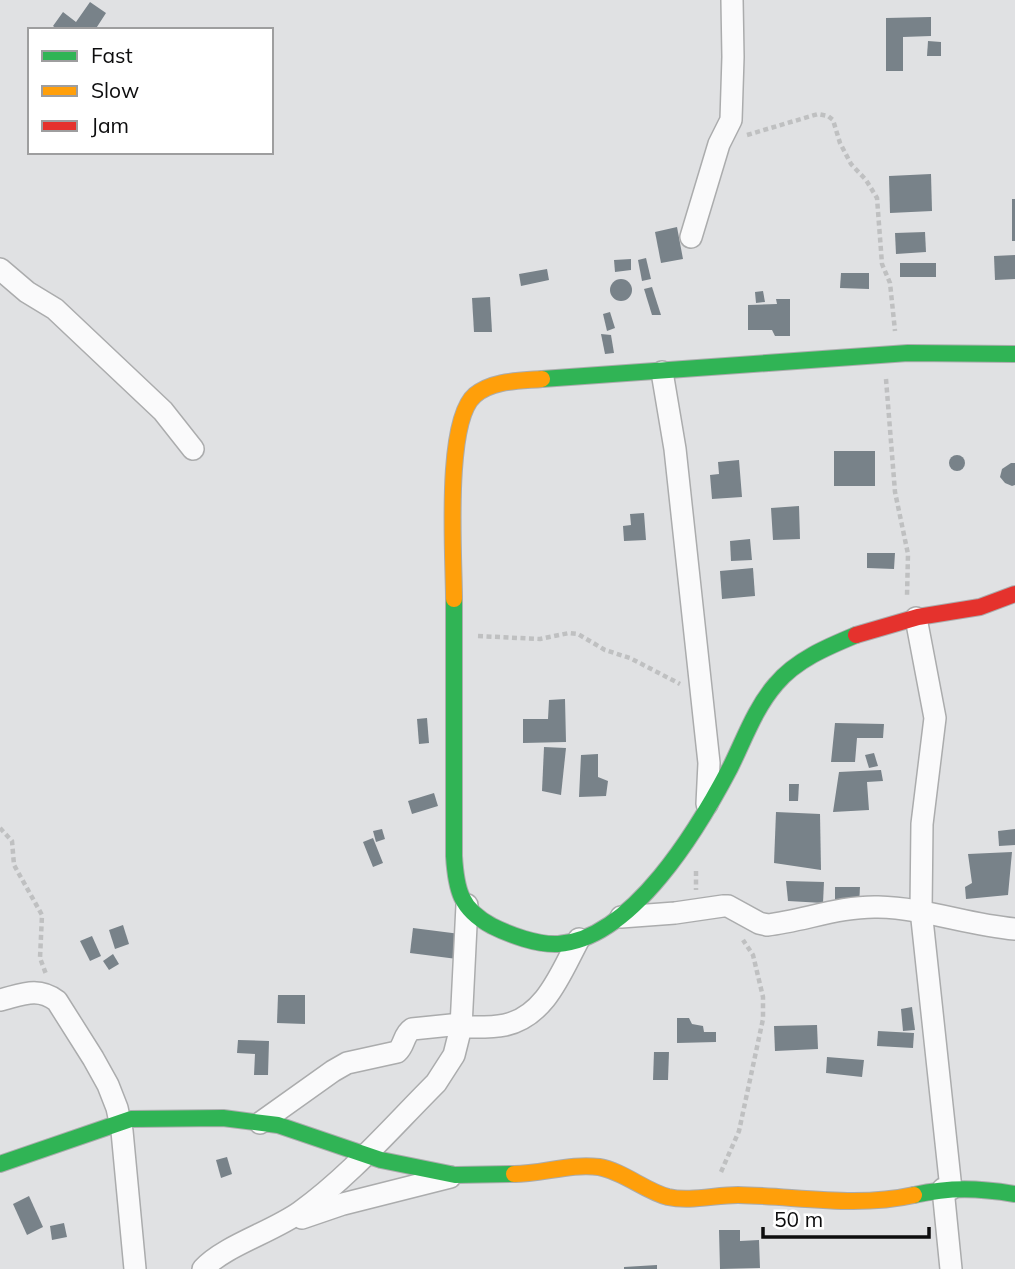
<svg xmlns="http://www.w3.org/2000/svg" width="1015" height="1269" font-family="Mulish,sans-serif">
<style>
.building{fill:#788289}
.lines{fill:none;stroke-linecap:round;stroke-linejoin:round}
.street-casing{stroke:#abacad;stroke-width:24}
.fast-casing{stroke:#abacad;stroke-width:18}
.slow-casing{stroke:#abacad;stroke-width:18}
.jam-casing{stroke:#abacad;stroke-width:18}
.path{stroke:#bfc0c1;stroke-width:4.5;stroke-dasharray:5 3.5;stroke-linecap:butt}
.street{stroke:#fafafb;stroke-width:21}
.fast{stroke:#30b455;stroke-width:16}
.slow{stroke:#ff9f0a;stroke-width:16}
.jam{stroke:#e5322d;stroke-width:16}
</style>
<rect width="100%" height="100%" fill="#e0e1e3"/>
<g class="building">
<path d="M90,2L106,13L95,30H58L53,26L63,12L76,22Z"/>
<path d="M931,17V36L903,37V71H886V18Z"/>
<path d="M928,41L941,42V56H927Z"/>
<path d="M931,174L932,211L890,213L889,176Z"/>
<rect x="1012" y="199" width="3" height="42"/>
<path d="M677,227L683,259L661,263L655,232Z"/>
<path d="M925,232L926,252L896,254L895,233Z"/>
<path d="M1015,255V279L995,280L994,256Z"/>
<path d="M646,258L651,279L642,281L638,260Z"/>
<path d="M631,259V270L615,272L614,260Z"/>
<rect x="900" y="263" width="36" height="14"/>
<path d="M547,269L549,280L521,286L519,274Z"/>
<path d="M841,273H869V289L840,288Z"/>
<circle cx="621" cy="290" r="11"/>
<path d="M652,287L661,315H652L644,289Z"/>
<path d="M763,291L765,302L756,303L755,292Z"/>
<path d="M490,297L492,332H474L472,298Z"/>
<path d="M776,299H790V336H775L772,330H748V305L777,304Z"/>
<path d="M610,312L615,328L607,331L603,314Z"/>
<path d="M601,334L611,335L614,353L605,354Z"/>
<rect x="834" y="451" width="41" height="35"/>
<circle cx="957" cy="463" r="8"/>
<path d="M739,460L742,497L712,499L710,475L719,474L718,462Z"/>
<path d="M1011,463H1015V485L1012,486L1005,483L1000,477L1002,469Z"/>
<path d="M799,506L800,539L773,540L771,508Z"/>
<path d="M644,513L646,540L624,541L623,526L631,525L630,514Z"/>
<path d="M750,539L752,560L731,561L730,541Z"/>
<path d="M867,553H895L894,569L867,568Z"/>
<path d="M753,568L755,596L722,599L720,571Z"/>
<path d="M565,699L566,742L523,743V719H548L549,700Z"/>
<path d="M427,718L429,743L419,744L417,719Z"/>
<path d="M835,723L884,724L883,738H857L855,762H831Z"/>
<path d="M544,747L566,748L561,795L542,791Z"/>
<path d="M874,753L878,766L869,768L865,755Z"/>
<path d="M598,754V777L608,781L606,796L579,797L581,755Z"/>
<path d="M881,770L883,781L867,782L869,810L833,812L839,772Z"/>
<path d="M789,784H799L798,801H789Z"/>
<path d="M434,793L438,806L412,814L408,801Z"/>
<path d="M776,812L820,814L821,870L774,863Z"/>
<path d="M382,829L385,839L376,842L373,831Z"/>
<path d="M1015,829V845L999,846L998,831Z"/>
<path d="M373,838L383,863L373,867L363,842Z"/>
<path d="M1012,852L1008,895L966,899L965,887L972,883L968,854Z"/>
<path d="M786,881L824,882L823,903L788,901Z"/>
<path d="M835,887H860L859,905L835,906Z"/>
<path d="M123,925L129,944L115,949L109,930Z"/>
<path d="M413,928L460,934L457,959L410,953Z"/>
<path d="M92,936L101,956L90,961L80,941Z"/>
<path d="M113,954L119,964L109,970L103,961Z"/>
<path d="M278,995H305V1024L277,1023Z"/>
<path d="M912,1007L915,1030L903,1031L901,1009Z"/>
<path d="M677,1018H689L692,1024L703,1026L704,1032H716V1042L677,1043Z"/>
<path d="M817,1025L818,1049L775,1051L774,1026Z"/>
<path d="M878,1031L914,1033L913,1048L877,1046Z"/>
<path d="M238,1040L269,1041L268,1075H254L255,1054L237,1053Z"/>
<path d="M654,1052H669L668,1080H653Z"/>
<path d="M827,1057L864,1060L862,1077L826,1073Z"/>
<path d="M227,1157L232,1174L221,1178L216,1160Z"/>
<path d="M29,1196L43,1227L27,1235L13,1204Z"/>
<path d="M64,1223L67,1237L52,1240L50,1226Z"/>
<path d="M719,1230H740V1241L759,1240L760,1268L720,1269Z"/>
<path d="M657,1265V1269H624V1267Z"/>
</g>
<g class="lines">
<g class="street-casing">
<g id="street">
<path d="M691,237L719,144L731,120L733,57L732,0"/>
<path d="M0,269L27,292L55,309L163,411L193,449"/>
<path d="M662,372L675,449L709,763L707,804"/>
<path d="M916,618L935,718L922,824L921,910L951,1189"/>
<path d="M621,917L675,913L723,906H728L759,923L767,925C803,921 840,906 878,907C926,908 967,925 1015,929"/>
<path d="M0,1000C21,995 38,986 57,1001L93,1058L108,1085L117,1108L122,1131L135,1269"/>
<path d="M461,1027C475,1027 491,1028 505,1025C546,1016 561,972 579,939"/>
<path d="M260,1123L333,1071L347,1063L397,1052C405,1045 403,1035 412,1029L461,1024"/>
<path d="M943,1189L951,1269"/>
<path d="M302,1218L343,1204L450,1177"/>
<path d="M203,1269C224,1246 272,1232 300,1212C350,1176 392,1127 436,1083L454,1055L461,1027L467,905"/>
</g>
</g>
<g class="fast-casing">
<g id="fast">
<path d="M542,379L908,353L1015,354"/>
<path d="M454,599V856C456,889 460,909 492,926C510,935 537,945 558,944C633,939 699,827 730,768C744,740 755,708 776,684C796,660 827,647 856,635"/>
<path d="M0,1164L131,1119L223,1118L278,1125L381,1160L455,1175L514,1174"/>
<path d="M914,1195C951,1187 978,1188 1015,1194"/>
</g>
</g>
<g class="slow-casing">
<g id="slow">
<path d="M454,599C454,557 444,421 475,395C493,380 520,381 542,379"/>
<path d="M514,1174C542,1174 571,1163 599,1167C623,1171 645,1191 668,1197C690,1202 715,1195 738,1195C796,1196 856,1208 914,1195"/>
</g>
</g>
<g class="jam-casing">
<path id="jam" d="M856,635L918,617L980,607L1015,594"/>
</g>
<g class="path">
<path d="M747,135L818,114L828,116L833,120L840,143L851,164L866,180L877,198L882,264L890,283L895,331"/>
<path d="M886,379L895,492L908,554L907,596"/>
<path d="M478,636L540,639L569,633L578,634L605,650L630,658L680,684"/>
<path d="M0,828L12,841L14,865L42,915L40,958L46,974"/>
<path d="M696,871V890"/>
<path d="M721,1172L739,1131L763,1019V997L753,955L743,940"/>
</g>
<use href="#street" class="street"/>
<use href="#fast" class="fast"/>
<use href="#slow" class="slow"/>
<use href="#jam" class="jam"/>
</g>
<rect x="28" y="28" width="245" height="126" fill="#ffffff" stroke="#9e9e9f" stroke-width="2"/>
<rect x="42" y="51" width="35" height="10" fill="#30b455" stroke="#9e9e9f" stroke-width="2"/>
<text x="91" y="63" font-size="21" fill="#0d0d0e">Fast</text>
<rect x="42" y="86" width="35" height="10" fill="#ff9f0a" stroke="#9e9e9f" stroke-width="2"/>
<text x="91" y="98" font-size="21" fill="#0d0d0e">Slow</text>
<rect x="42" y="121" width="35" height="10" fill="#e5322d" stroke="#9e9e9f" stroke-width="2"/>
<text x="91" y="133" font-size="21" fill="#0d0d0e">Jam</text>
<path d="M763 1227v10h166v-10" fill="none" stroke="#0d0d0e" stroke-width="3.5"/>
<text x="774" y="1227" font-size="21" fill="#0d0d0e" stroke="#ffffff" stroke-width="5" paint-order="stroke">50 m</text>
</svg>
